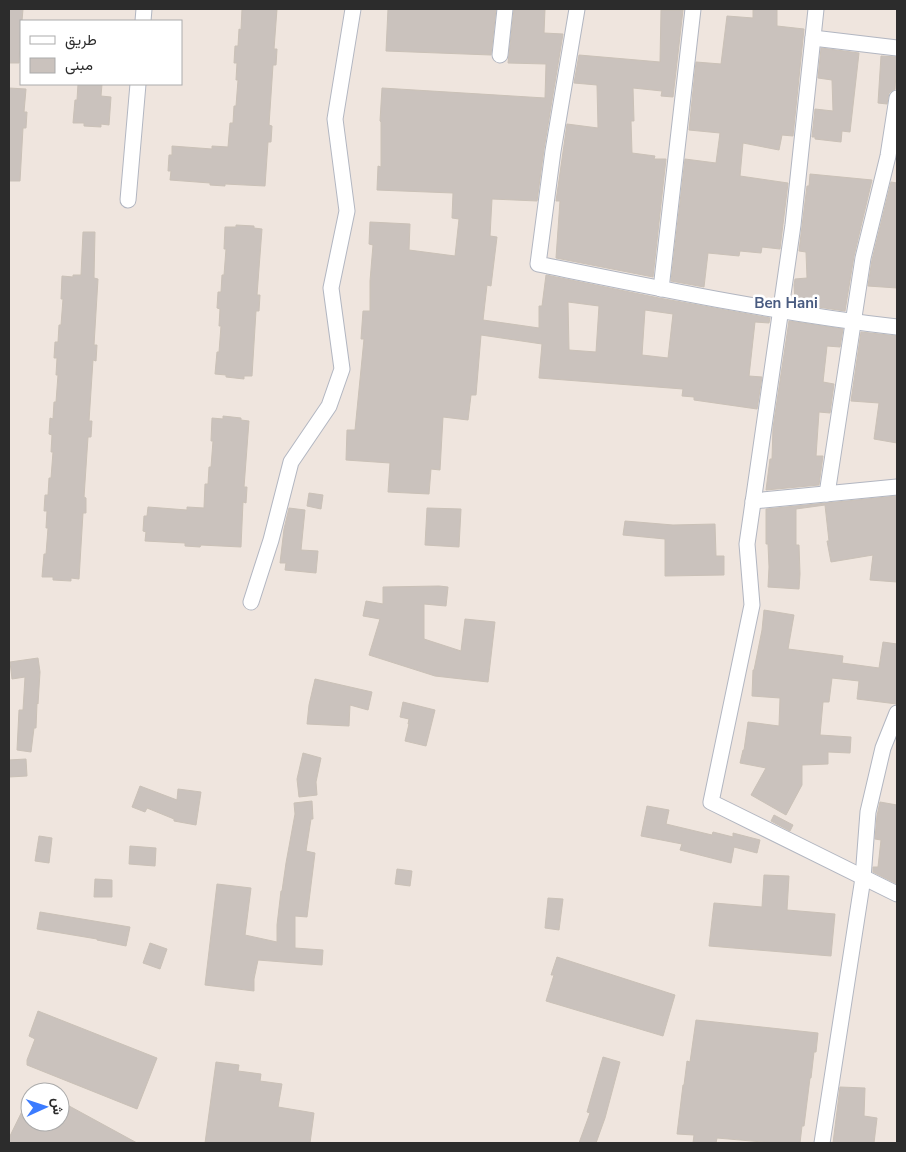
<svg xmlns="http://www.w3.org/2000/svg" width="906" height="1152" font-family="'Nunito Sans',Vazirmatn,sans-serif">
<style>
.building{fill:#cac2bd;stroke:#cac1b7;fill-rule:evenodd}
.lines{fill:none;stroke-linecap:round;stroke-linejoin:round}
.street-casing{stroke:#b2b6c1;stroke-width:17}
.street{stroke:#fff;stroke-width:15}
.labels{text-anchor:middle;stroke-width:5;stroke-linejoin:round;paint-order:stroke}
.quarter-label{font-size:15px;font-weight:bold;fill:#495b80;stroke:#fff}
</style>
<rect width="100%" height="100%" fill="#efe5de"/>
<g class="building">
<path d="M9,9H23L22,21H21L19,63H9Z"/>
<path d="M242,9H277L274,49H277L276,65H273L269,125L272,126L271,142H268L265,186L225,184V186L210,185V183L170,180L171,171H168L169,155H172V146L212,149V146L228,147L230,123H233L234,106H236L238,80H236L237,63H234L235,46H238L239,29L241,30Z"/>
<path d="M388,9H496L491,55L386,51Z"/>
<path d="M514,9H545L544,33L563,34L544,149L537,201L492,199L490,236L497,237L491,286L487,285L483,320L539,328V306H542L546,275L659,298L770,318L769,323L755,322L749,376L762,377L757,409L694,400V397L682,396L683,389L539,378L542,344L481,335L476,395H471L468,420L443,417L440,470L431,469L429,494L388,492L390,463L346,460L347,430H355L364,339H361L363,311H370V281L373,245L369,244L370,222L410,224L409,250L455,256L459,219L452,218L453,193L377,190L378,166L381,167V122L380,121L382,88L545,98L546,64L508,63ZM568,302L599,306L596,352L569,350ZM645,310L673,314L668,358L642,355Z"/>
<path d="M753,9H777V26L804,29L793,136L782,135L779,150L743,143L740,176L788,183L780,249L762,247L761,253L740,251L739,256L708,253L704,287L671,281L685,159L716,163L720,133L689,130L696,62L721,64L727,16L753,18Z"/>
<path d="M661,10H683L673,97L661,96L662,91L633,88L634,121H631L632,153L655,156L654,159H666L653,277L556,258L560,201H556L567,124L598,128L597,85L574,83L579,55L660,62Z"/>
<path d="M821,48L859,53L850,132L842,131L841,142L815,139V137H812L815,109L833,111L832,80L818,78Z"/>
<path d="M881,56L897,57L895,89L889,93L887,104L878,103Z"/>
<path d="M78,84H102L101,96L111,97L109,125L101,124V127L84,126V123H73L75,100H77Z"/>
<path d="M9,88L26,89L24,112H27L26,128H23L20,181H9Z"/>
<path d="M810,174L872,180L854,256L845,311L791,303V301H795L794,285L795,279L807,278L806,252L799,251L807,186H809Z"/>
<path d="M891,182L897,183V288L868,286L872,260Z"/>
<path d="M236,225L254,226V228L262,229L257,295H260L259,311H256L252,376H244V379L226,377V375L215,374L217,352H219L221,326H219L220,309L217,308L218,292H221L222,275H224L226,249H224L225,227H236Z"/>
<path d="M83,232H95L94,278L98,279L94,345H97L96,361L93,360L89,421H92L91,437H88L84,497L86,498V513H83L79,579L71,578V581L53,580V577H42L44,554H46L48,528H46L47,511H44L45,495H48L49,478H51L53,452H51L52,435L49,434L50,418L53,419L54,402H56L58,375H56L57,358H54L55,342H58L59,325H61L63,299H61L62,276L73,277V275H81Z"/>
<path d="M789,321L843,329L840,347L827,346L823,382L834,384L830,413L819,412L816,456H823L819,485L766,490L770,459H772L773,428Z"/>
<path d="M861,332L897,336V443L874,439L879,403L851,401Z"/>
<path d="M223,416L241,418V420L249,421L244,487H247L246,503L243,502L241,547L201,545L200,547L185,546V543L145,541L146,532L143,531L144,516H147L148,507L187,510V507L204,508L205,484H208L209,467H211L213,441H211L212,418L223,419Z"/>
<path d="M309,493L323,495L321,509L307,506Z"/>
<path d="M897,496V582L870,580L873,555L831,562L827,541H829L825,505L796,509V545H799L800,574L799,589L768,587L769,567L768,544H766V509Z"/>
<path d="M289,508L305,510L301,550L318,551L316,573L285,570L286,563H280L284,529Z"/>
<path d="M427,508L461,509L459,547L425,545Z"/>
<path d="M625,521L673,525L715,524L716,556H724V575L665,576V539L623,535Z"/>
<path d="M439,586L448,587L446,606L424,604V639L461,651L465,619L495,622L488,682L435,676L369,655L380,619L363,616L366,601L383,604V587Z"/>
<path d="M764,610L794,615L788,649L843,656L842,663L879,668L883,642L897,644V704L857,699L859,681L832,678L829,702H823L820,735L851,737L850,753L828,752V764L802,765V785L786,815L751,795L766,768L740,763L743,750H744L748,722L779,726L780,698L752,696L753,670H754L762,630Z"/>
<path d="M38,658L40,672L38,704L37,703L36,728H34L31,752L17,750L19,710H23L25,677L12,679L10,662Z"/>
<path d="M315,679L372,692L368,710L350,705L349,726L307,724L309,705Z"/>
<path d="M403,702L435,710L426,746L405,741L409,724H408L409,719L400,717Z"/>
<path d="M303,753L321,758L316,782L317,795L299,797L297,779Z"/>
<path d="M26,759L27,776L9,777V760Z"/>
<path d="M140,786L177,800L178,789L201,792L196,825L174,821V819L147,808L145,812L132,807Z"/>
<path d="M312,801L313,819H311L306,851L315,853L307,917L295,916V948L323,950L322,965L258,960L254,979V991L205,985L217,884L251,888L245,935L277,942V925L281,891H282L286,863L295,814L294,803Z"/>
<path d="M880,802L897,805V884L873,872V867H878L881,840L875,839L877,816Z"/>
<path d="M647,806L669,810L666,824L712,835L713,832L733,837V833L760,840L757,853L734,847L731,863L680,850L682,844L641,836Z"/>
<path d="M774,815L793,825L790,831L771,821Z"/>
<path d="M39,836L52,838L49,863L35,861Z"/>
<path d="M130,846L156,848L155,866L129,864Z"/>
<path d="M397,869L412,871L410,886L395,884Z"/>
<path d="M764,875L789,876L787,910L835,914L831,956L709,946L714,903L762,907Z"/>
<path d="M95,879L112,880V897H94Z"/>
<path d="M548,898L563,899L559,930L545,928Z"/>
<path d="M40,912L130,927L126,946L97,940V939L37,929Z"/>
<path d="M150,943L167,949L160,969L143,963Z"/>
<path d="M557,957L675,995L663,1036L546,1001L554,975H551Z"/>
<path d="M38,1011L157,1058L137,1109L27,1065V1060L35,1039L29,1036Z"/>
<path d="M696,1020L818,1033L816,1052H814L811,1078H810L804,1126H802L800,1143H774L717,1138L716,1143H693L694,1135L677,1134L683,1085H684L687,1061L690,1062Z"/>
<path d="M603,1057L620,1062L605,1118L596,1143H579L590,1113L587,1112Z"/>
<path d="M216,1062L239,1065L238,1071L261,1074L260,1081L282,1084L278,1107L314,1113L310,1143H205Z"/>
<path d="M840,1087L865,1088L864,1116L877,1118L874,1143H833Z"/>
<path d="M30,1095V1122H60V1101L137,1143H9V1138Z"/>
</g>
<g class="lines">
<g class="street-casing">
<g id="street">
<path d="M577,9L553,151L538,264C657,288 776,313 897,327"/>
<path d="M816,9L793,225L747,544L752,605L711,802L897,894"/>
<path d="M143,21L144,9"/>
<path d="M813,38L897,48"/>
<path d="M500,55L505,9"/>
<path d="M128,200L138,84"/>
<path d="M661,289L693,9"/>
<path d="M827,494L863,258L888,156L897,98"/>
<path d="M753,501L897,487"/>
<path d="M251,602L271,540L291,462L329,406L342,369L331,288L347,211L335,119L353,9"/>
<path d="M822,1143L863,878L868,812L883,748L897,713"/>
</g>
</g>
<use href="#street" class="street"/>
</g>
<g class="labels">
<g class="quarter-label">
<text x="786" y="308">Ben Hani</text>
</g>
</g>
<rect width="906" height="1152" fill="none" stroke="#2c2c2c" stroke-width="20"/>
<rect x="20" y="20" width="162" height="65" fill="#ffffff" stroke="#ababab"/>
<rect x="30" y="36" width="25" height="8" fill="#ffffff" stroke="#ababab"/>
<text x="65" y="45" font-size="15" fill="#2c2c2c">طريق</text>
<rect x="30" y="58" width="25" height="15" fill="#cac2bd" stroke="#ababab"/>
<text x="65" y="70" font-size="15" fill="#2c2c2c">مبنى</text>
<g transform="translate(45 1107) rotate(87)"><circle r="24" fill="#ffffff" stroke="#ababab"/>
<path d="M0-4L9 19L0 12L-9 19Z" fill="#3b7bff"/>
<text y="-8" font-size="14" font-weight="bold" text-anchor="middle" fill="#2c2c2c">ش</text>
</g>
</svg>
